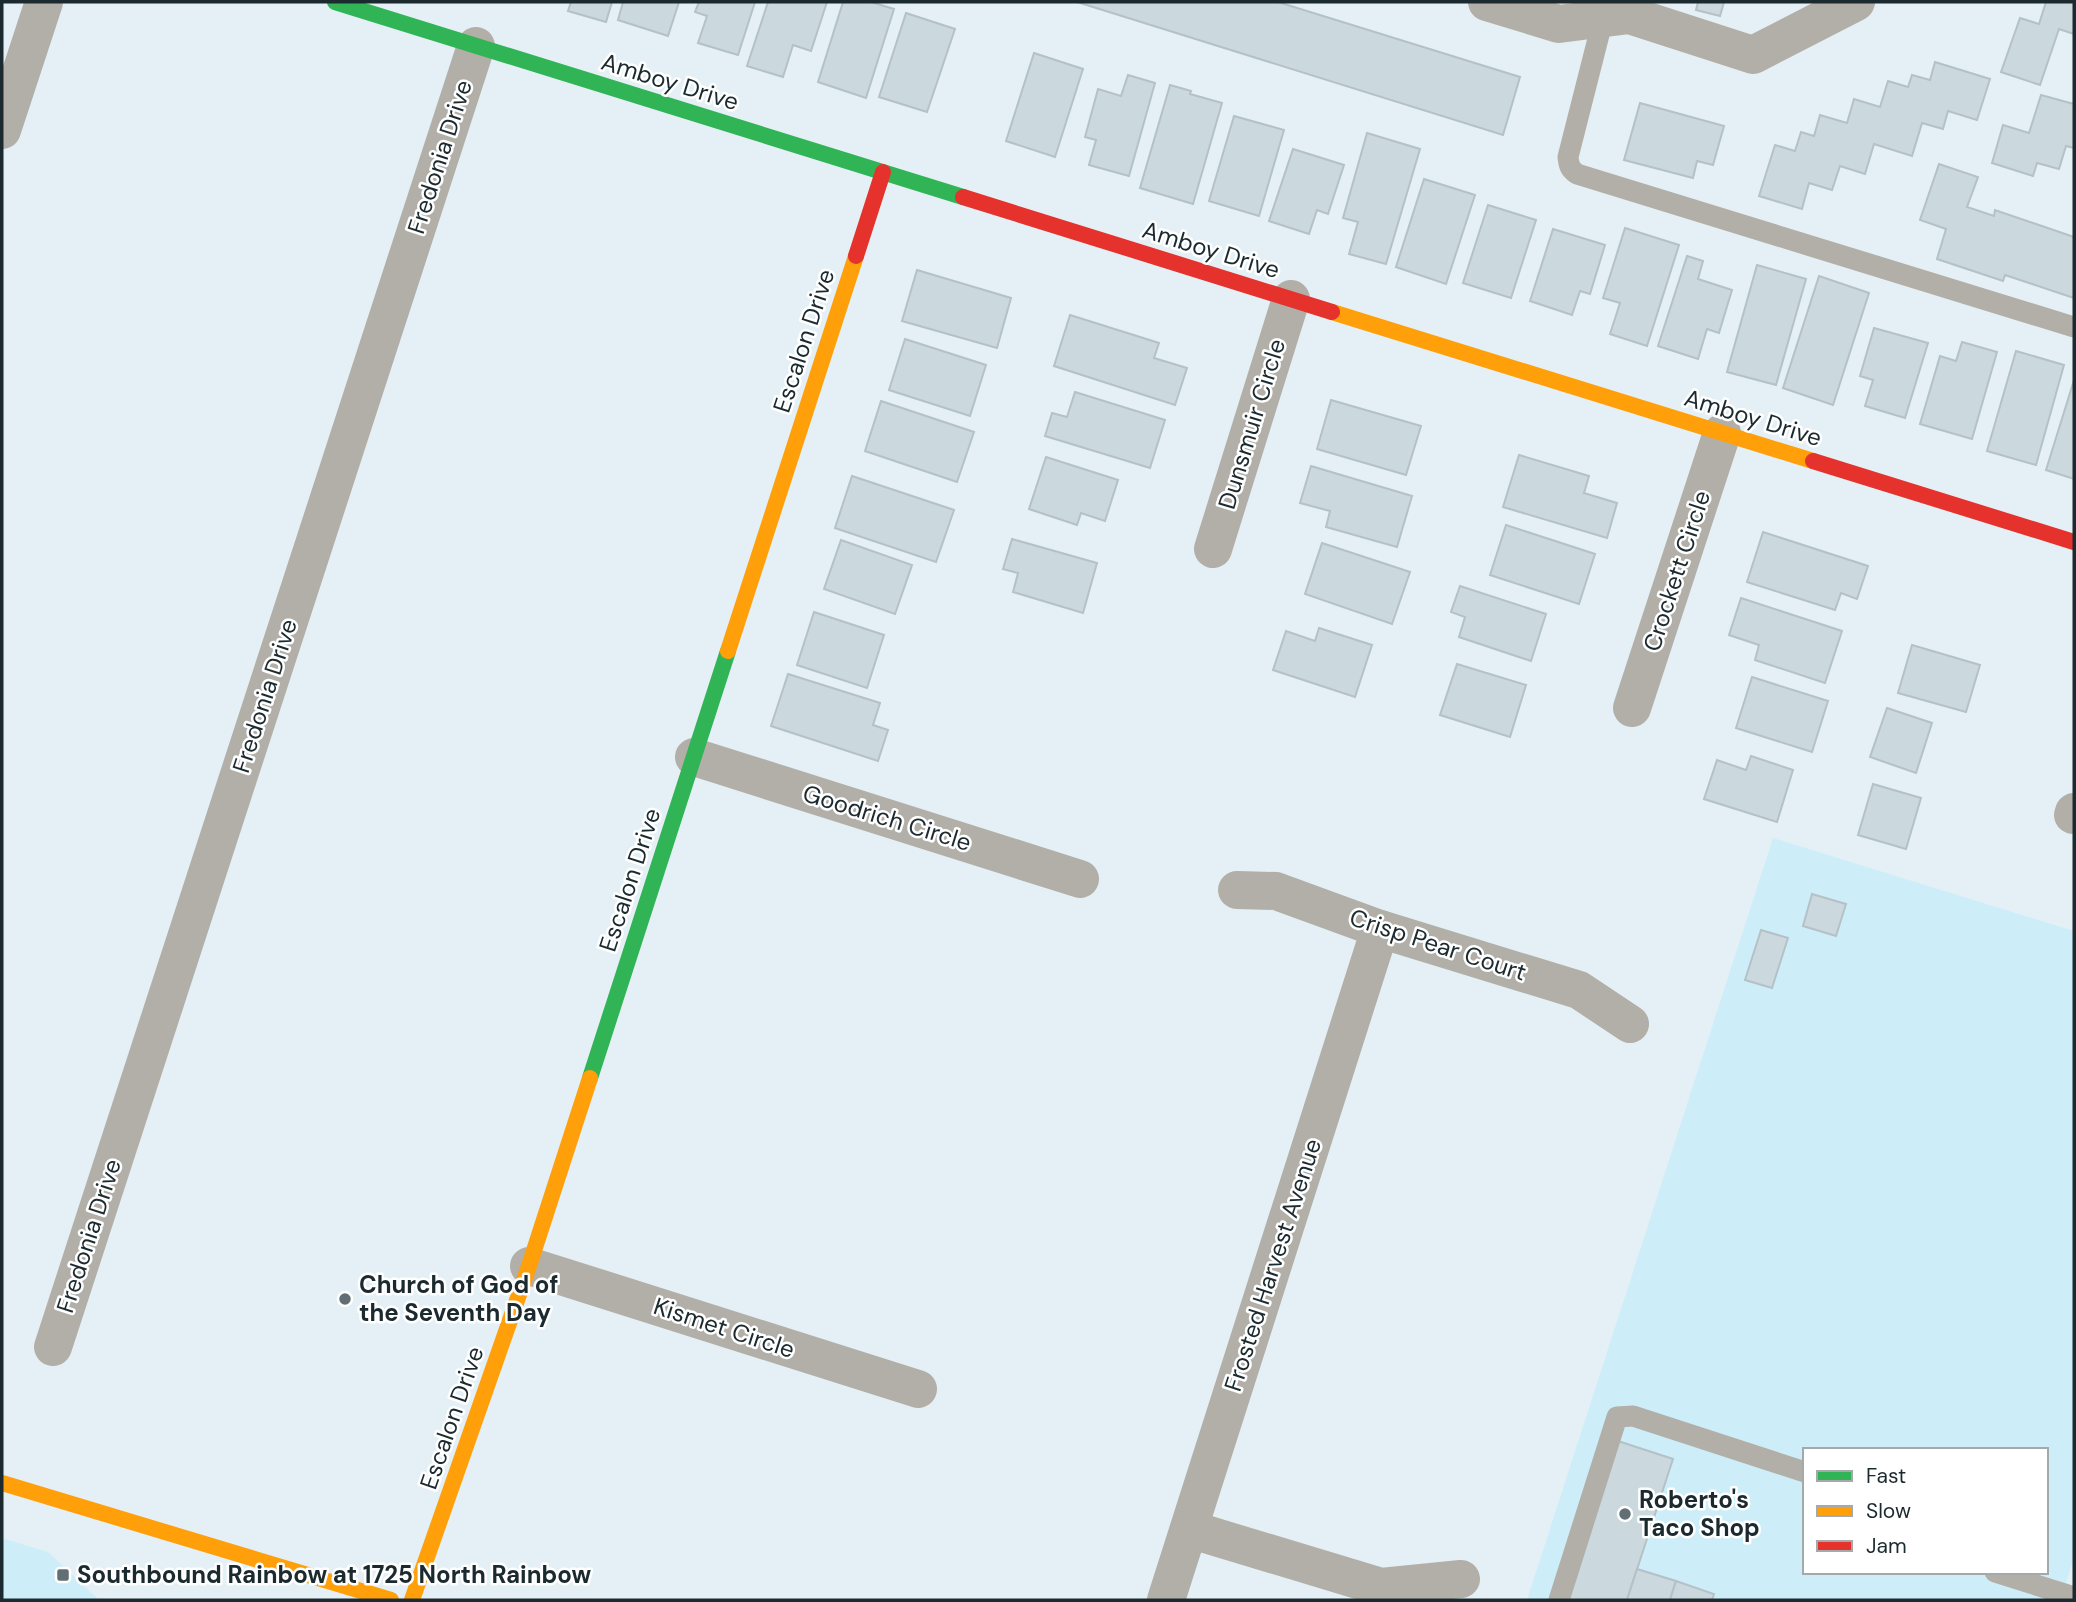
<svg xmlns="http://www.w3.org/2000/svg" width="2076" height="1602" font-family="'DM Sans',sans-serif">
<style>
.built{fill:#cdeef9;fill-rule:evenodd}
.building{fill:#cbd8dd;stroke:#b4c1c6;stroke-width:2}
.lines{fill:none;stroke-linecap:round;stroke-linejoin:round}
.lane{stroke:#b2afa8;stroke-width:21}
.street{stroke:#b2afa8;stroke-width:38}
.fast{stroke:#30b455;stroke-width:16}
.slow{stroke:#ff9f0a;stroke-width:16}
.jam{stroke:#e5322d;stroke-width:16}
.poi-dot{fill:#616f74;stroke:#fff;stroke-width:2.5}
.labels{text-anchor:middle;stroke-width:5;stroke-linejoin:round;paint-order:stroke}
.street-label{font-size:24px;fill:#1b2a2f;stroke:#fff}
.poi-label{font-size:24px;font-weight:bold;fill:#1b2a2f;stroke:#fff;text-anchor:start}
</style>
<rect width="100%" height="100%" fill="#e4f0f5"/>
<g class="built">
<path d="M1773,838L2074,931V1557L2061,1600H1527ZM1805,1450H2046V1572H1805Z"/>
<path d="M2,1538L48,1552L99,1600H2Z"/>
</g>
<g class="building">
<path d="M571,2H612L606,22L568,11Z"/>
<path d="M623,2H679L668,36L618,20Z"/>
<path d="M699,2H755L738,55L698,43L707,16L695,12Z"/>
<path d="M768,2H827L811,51L793,45L783,77L747,66Z"/>
<path d="M843,2H871L894,9L866,98L818,82Z"/>
<path d="M1077,2H1278L1520,77L1503,135Z"/>
<path d="M1698,2H1724L1720,16L1696,10Z"/>
<path d="M2046,2H2074V34L2059,29L2040,85L2001,72L2020,18L2039,24Z"/>
<path d="M906,13L955,29L927,112L879,97Z"/>
<path d="M1034,53L1083,69L1055,157L1006,141Z"/>
<path d="M1935,62L1990,79L1977,120L1948,111L1943,129L1922,123L1912,156L1874,144L1865,174L1840,166L1832,190L1809,183L1802,209L1759,196L1775,145L1795,151L1801,132L1814,136L1820,115L1847,123L1854,99L1880,107L1888,81L1908,87L1912,75L1930,80Z"/>
<path d="M1128,75L1155,83L1129,176L1089,165L1096,140L1085,137L1098,89L1121,96Z"/>
<path d="M1170,85L1191,91L1190,94L1222,103L1193,204L1140,188Z"/>
<path d="M2041,95L2074,104V148L2066,146L2059,169L2037,163L2033,176L1992,163L2003,125L2029,133Z"/>
<path d="M1640,103L1724,126L1713,165L1697,161L1693,178L1624,160Z"/>
<path d="M1234,116L1284,130L1259,216L1209,201Z"/>
<path d="M1367,133L1420,149L1386,264L1349,254L1358,222L1343,218Z"/>
<path d="M1293,149L1344,165L1328,214L1317,210L1309,234L1269,221Z"/>
<path d="M1939,164L1978,177L1967,207L1994,216L1995,210L2074,237V298L2005,275L2003,281L1937,259L1946,229L1920,220Z"/>
<path d="M1424,179L1475,195L1446,284L1396,267Z"/>
<path d="M1488,205L1536,220L1511,298L1463,283Z"/>
<path d="M1625,228L1679,245L1647,346L1610,334L1620,303L1603,298Z"/>
<path d="M1553,229L1605,245L1590,294L1580,291L1572,315L1530,301Z"/>
<path d="M1687,256L1703,261L1698,279L1732,290L1719,333L1707,329L1698,359L1658,346Z"/>
<path d="M1757,265L1806,279L1776,385L1727,372Z"/>
<path d="M917,270L1011,298L997,348L902,321Z"/>
<path d="M1819,276L1869,293L1833,405L1783,388Z"/>
<path d="M1070,315L1159,343L1154,358L1187,368L1175,405L1054,366Z"/>
<path d="M1874,328L1928,343L1905,418L1865,406L1873,380L1860,376Z"/>
<path d="M905,339L986,365L970,416L889,390Z"/>
<path d="M1962,342L1997,352L1972,439L1920,424L1940,356L1956,361Z"/>
<path d="M2016,351L2064,365L2036,465L1987,451Z"/>
<path d="M2074,380V479L2046,470Z"/>
<path d="M1075,392L1165,420L1150,468L1045,436L1052,413L1067,417Z"/>
<path d="M1331,400L1421,426L1406,475L1317,449Z"/>
<path d="M881,401L974,432L957,482L865,451Z"/>
<path d="M1519,455L1589,476L1584,493L1617,503L1607,538L1503,507Z"/>
<path d="M1046,457L1118,480L1105,521L1081,513L1077,525L1029,509Z"/>
<path d="M1311,466L1412,496L1397,547L1326,527L1330,511L1300,503Z"/>
<path d="M852,476L954,510L936,562L835,528Z"/>
<path d="M1506,525L1595,554L1579,604L1490,575Z"/>
<path d="M1763,532L1868,566L1857,599L1841,593L1835,610L1747,582Z"/>
<path d="M1012,539L1097,563L1083,613L1013,592L1018,573L1003,569Z"/>
<path d="M841,540L912,565L895,614L824,589Z"/>
<path d="M1322,543L1410,572L1392,624L1305,594Z"/>
<path d="M1460,586L1546,614L1531,661L1459,637L1465,617L1451,612Z"/>
<path d="M1741,598L1842,631L1825,683L1755,660L1759,645L1729,635Z"/>
<path d="M814,612L884,635L867,688L797,665Z"/>
<path d="M1319,628L1372,645L1355,697L1273,670L1286,631L1315,641Z"/>
<path d="M1912,645L1980,665L1966,712L1898,693Z"/>
<path d="M1457,664L1526,685L1510,737L1440,715Z"/>
<path d="M788,674L880,703L873,725L888,730L878,761L771,726Z"/>
<path d="M1752,677L1828,701L1812,752L1736,728Z"/>
<path d="M1887,708L1932,723L1916,773L1870,757Z"/>
<path d="M1751,756L1793,770L1777,822L1704,799L1717,760L1746,770Z"/>
<path d="M1873,784L1921,798L1906,849L1858,835Z"/>
<path d="M1812,894L1846,904L1836,936L1803,926Z"/>
<path d="M1761,930L1788,938L1772,988L1745,980Z"/>
<path d="M1618,1441L1673,1459L1627,1600H1568Z"/>
<path d="M1637,1569L1676,1581L1670,1600H1627Z"/>
<path d="M1676,1581L1714,1594L1712,1600H1670Z"/>
</g>
<g class="lines">
<g class="lane">
<path d="M1603,19L1568,157C1569,166 1570,169 1577,174L2074,327"/>
<path d="M1995,1572L2074,1597"/>
<path d="M1559,1600L1617,1417L1633,1416L1805,1472"/>
</g>
<g class="street">
<path d="M1487,2L1559,24L1629,15L1753,55L1856,2"/>
<path d="M2,130L44,2"/>
<path d="M1213,549L1291,299"/>
<path d="M1632,708L1722,433"/>
<path d="M694,757L1080,879"/>
<path d="M2073,815L2074,812"/>
<path d="M1237,890L1276,891L1380,929L1579,990L1630,1024"/>
<path d="M529,1266L918,1389"/>
<path d="M53,1347L476,46"/>
<path d="M1189,1529L1381,1587L1461,1579"/>
<path d="M1166,1600L1380,929"/>
</g>
<g class="fast">
<path d="M335,2L963,197"/>
<path d="M590,1078L728,651"/>
</g>
<g class="slow">
<path d="M1332,312L1813,461"/>
<path d="M728,651L856,256"/>
<path d="M2,1483L391,1600"/>
<path d="M412,1600L529,1266L590,1078"/>
</g>
<g class="jam">
<path d="M963,197L1332,312"/>
<path d="M856,256L883,172"/>
<path d="M1813,461L2074,542"/>
</g>
</g>
<g class="poi-dot">
<circle cx="345" cy="1299" r="7"/>
<circle cx="1625" cy="1514" r="7"/>
<rect x="56" y="1568" width="14" height="14" rx="3.5"/>
</g>
<g class="labels">
<g class="street-label">
<text transform="translate(670 82) rotate(17)" y="8">Amboy Drive</text>
<text transform="translate(440 157) rotate(-72)" y="8">Fredonia Drive</text>
<text transform="translate(1211 250) rotate(17)" y="8">Amboy Drive</text>
<text transform="translate(804 341) rotate(-72)" y="8">Escalon Drive</text>
<text transform="translate(1753 418) rotate(17)" y="8">Amboy Drive</text>
<text transform="translate(1252 424) rotate(-73)" y="8">Dunsmuir Circle</text>
<text transform="translate(1677 571) rotate(-72)" y="8">Crockett Circle</text>
<text transform="translate(265 696) rotate(-72)" y="8">Fredonia Drive</text>
<text transform="translate(887 818) rotate(17)" y="8">Goodrich Circle</text>
<text transform="translate(630 880) rotate(-72)" y="8">Escalon Drive</text>
<text transform="translate(1438 945) rotate(18)" y="8">Crisp Pear Court</text>
<text transform="translate(89 1236) rotate(-72)" y="8">Fredonia Drive</text>
<text transform="translate(1273 1265) rotate(-72)" y="8">Frosted Harvest Avenue</text>
<text transform="translate(724 1328) rotate(18)" y="8">Kismet Circle</text>
<text transform="translate(452 1418) rotate(-71)" y="8">Escalon Drive</text>
</g>
<g class="poi-label">
<text x="359" y="1293">Church of God of<tspan x="359" dy="28">the Seventh Day</tspan></text>
<text x="1639" y="1508">Roberto's<tspan x="1639" dy="28">Taco Shop</tspan></text>
<text x="77" y="1583">Southbound Rainbow at 1725 North Rainbow</text>
</g>
</g>
<rect width="2076" height="1602" fill="none" stroke="#1b2a2f" stroke-width="7"/>
<rect x="1803" y="1448" width="245" height="126" fill="#ffffff" stroke="#a4aaac" stroke-width="2"/>
<rect x="1817" y="1471" width="35" height="10" fill="#30b455" stroke="#a4aaac" stroke-width="2"/>
<text x="1866" y="1483" font-size="21" fill="#1b2a2f">Fast</text>
<rect x="1817" y="1506" width="35" height="10" fill="#ff9f0a" stroke="#a4aaac" stroke-width="2"/>
<text x="1866" y="1518" font-size="21" fill="#1b2a2f">Slow</text>
<rect x="1817" y="1541" width="35" height="10" fill="#e5322d" stroke="#a4aaac" stroke-width="2"/>
<text x="1866" y="1553" font-size="21" fill="#1b2a2f">Jam</text>
</svg>
